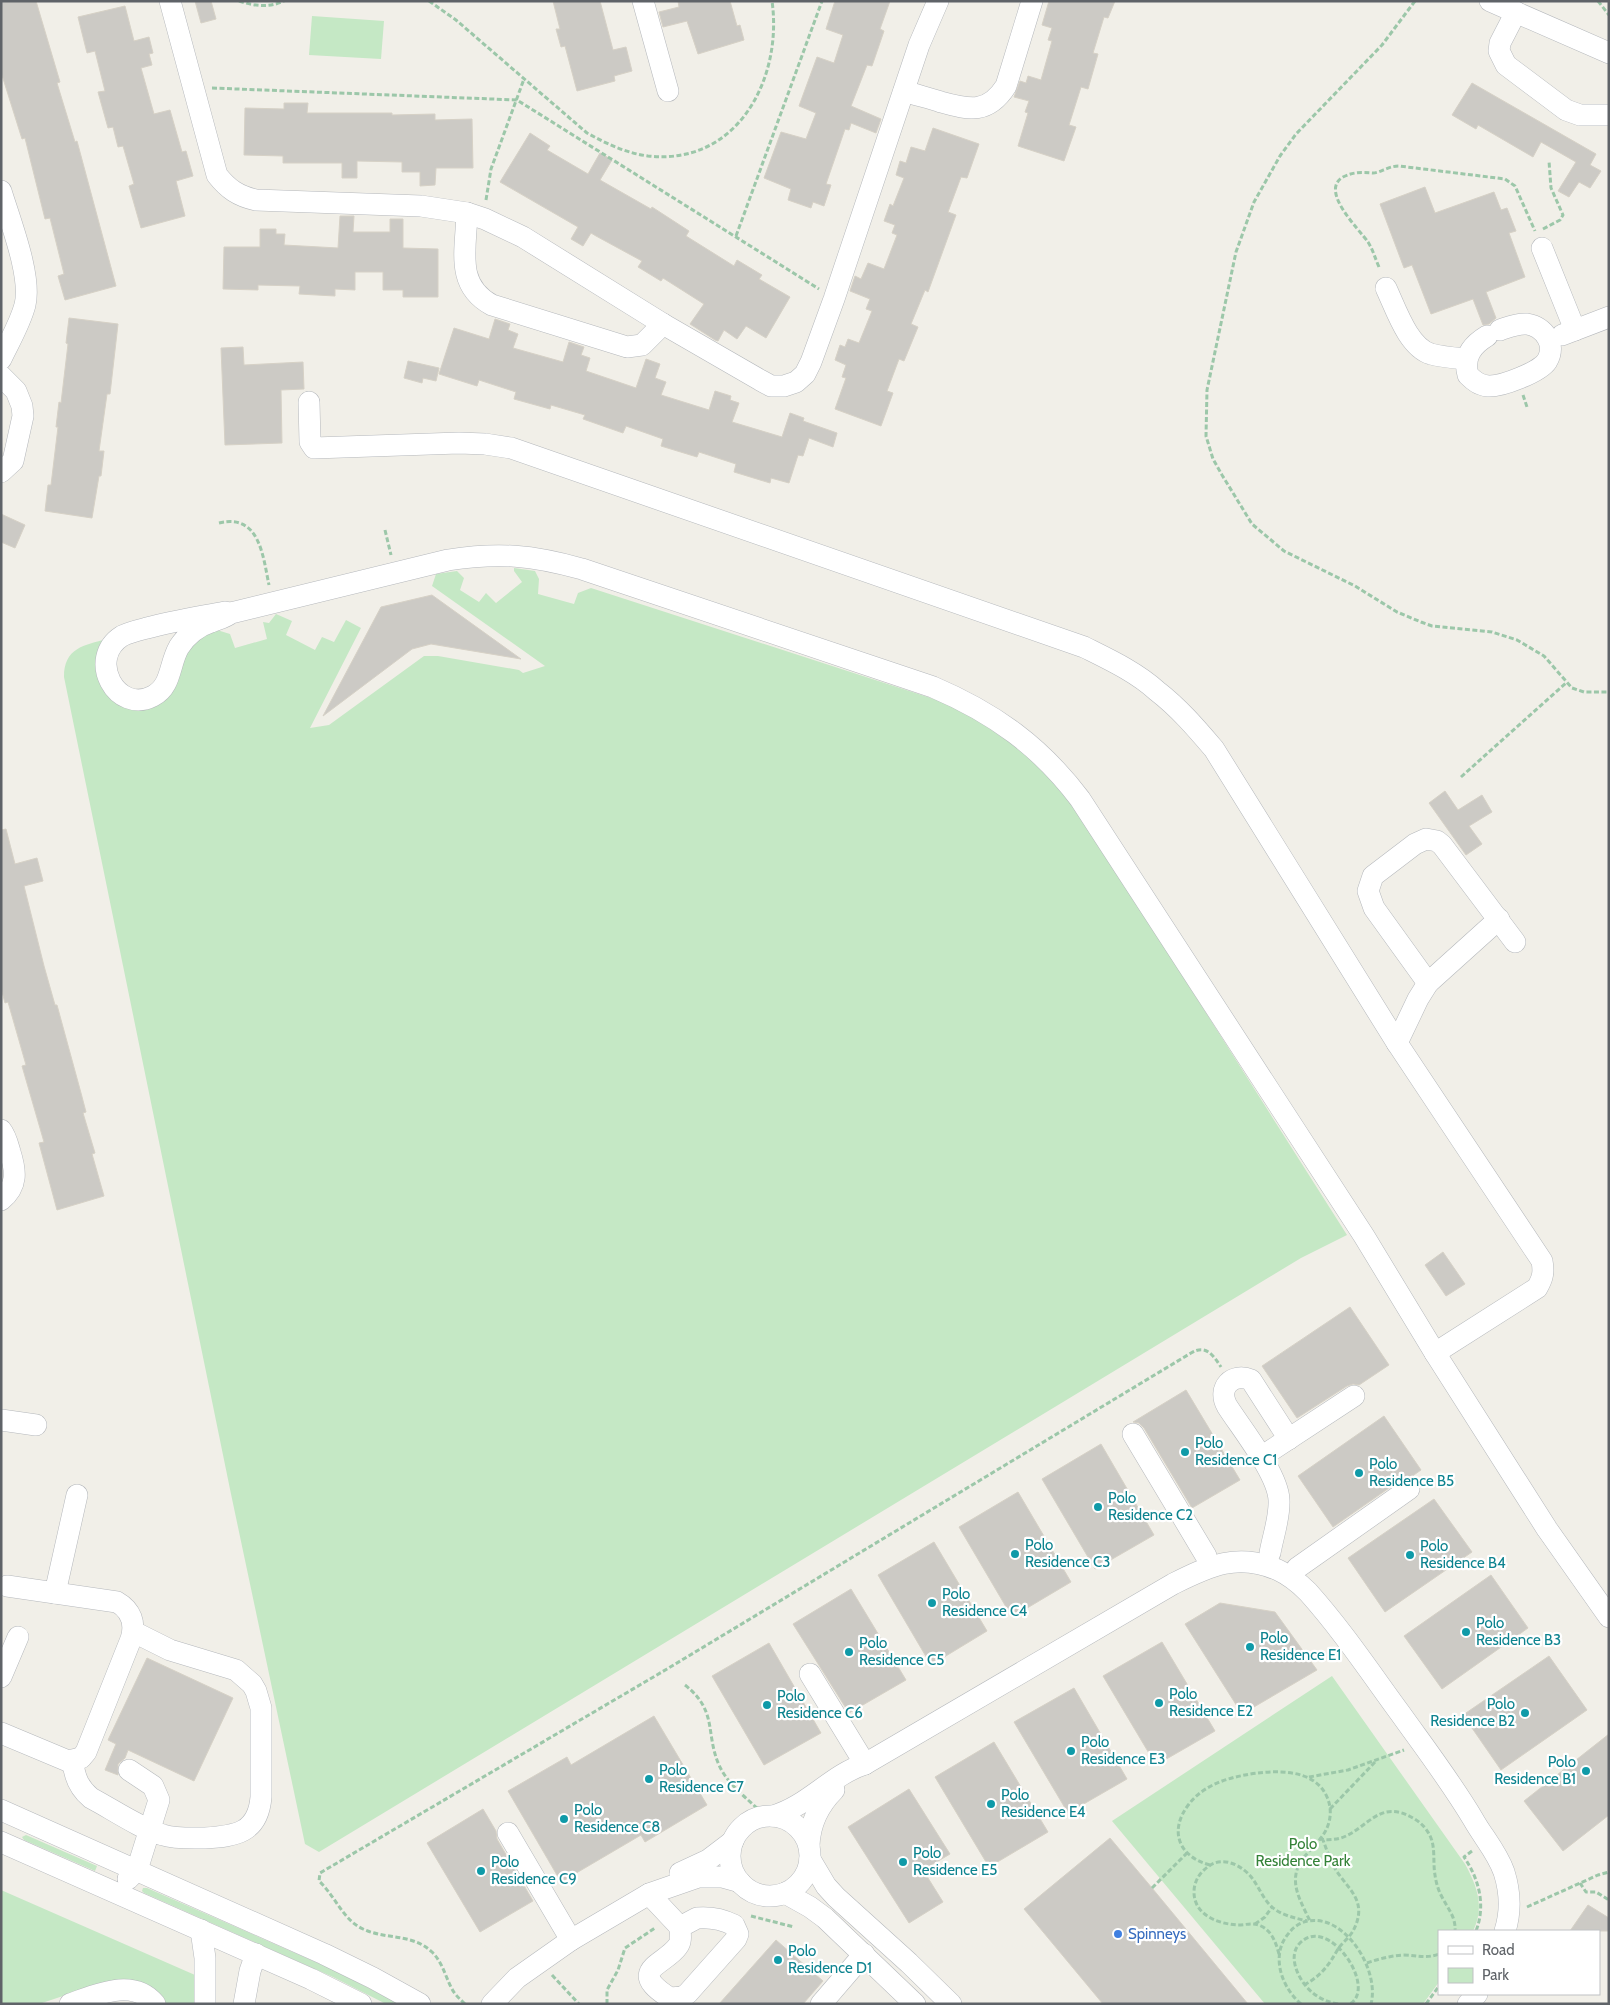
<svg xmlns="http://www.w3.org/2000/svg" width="1610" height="2005" font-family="Cabin,sans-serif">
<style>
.green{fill:#c5e8c5}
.building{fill:#cccac5;stroke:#d6d1c6}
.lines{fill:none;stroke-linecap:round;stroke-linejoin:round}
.minor-casing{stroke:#b5b8bc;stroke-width:22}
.path{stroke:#9cc7a9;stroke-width:3;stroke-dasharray:5 2.5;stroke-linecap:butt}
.minor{stroke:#fff;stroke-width:21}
.culture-dot{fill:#0f9aa8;stroke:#fff;stroke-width:2}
.shop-dot{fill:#3f7fe0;stroke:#fff;stroke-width:2}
.labels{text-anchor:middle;stroke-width:4.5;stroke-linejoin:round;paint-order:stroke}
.culture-label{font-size:15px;fill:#0d838f;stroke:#fff;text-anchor:start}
.park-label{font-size:15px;fill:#348238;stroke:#fff}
.shop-label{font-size:15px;fill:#366cbe;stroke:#fff;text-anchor:start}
</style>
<rect width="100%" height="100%" fill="#f1efe8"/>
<g class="green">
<path d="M312,16L384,21L381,59L309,55Z"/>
<path d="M514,568L535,571L539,579L538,594L574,604L578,593L591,588L937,700L972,716L1022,751L1064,793L1097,841L1347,1235L1301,1258L319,1852L305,1844L231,1494L64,677C64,648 84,645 107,639L128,704L182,663L194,641L217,630L230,634L235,648L267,639L263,622L269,623L276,614L292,621L286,635L315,650L322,637L334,642L346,620L361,628L310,728L329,725L424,656H438L519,670L523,673L545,666L432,586L436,574L457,571L464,578L460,590L479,602L486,593L496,603L522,582L514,571Z"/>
<path d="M1332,1676L1465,1864C1477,1886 1485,1907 1473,1931H1439V1982L1423,2004H1265L1112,1821Z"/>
<path d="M26,1835L97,1866L95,1871L24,1840L22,1837Z"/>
<path d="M143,1888H147L336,1971L399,2004H386L333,1977L144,1893L142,1891Z"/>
<path d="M1,1890L195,1975L194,2004H167L157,1991L139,1981L90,1987L39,2004H1Z"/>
</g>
<g class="building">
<path d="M1,1H36L60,82L57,83L75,142L77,141L116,286L65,300L58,276L64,274L50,218L45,219L25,138L22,139L1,72Z"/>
<path d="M195,1H211L216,19L201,23Z"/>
<path d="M553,1H600L613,50L626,47L632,71L614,76L615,81L577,91L565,46L561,47L556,29H560Z"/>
<path d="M678,1H730L737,26L740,25L744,40L698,54L687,21L663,27L659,12L679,7Z"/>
<path d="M835,1H890L880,29L884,31L872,66L867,65L851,106L881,119L876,133L851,123L849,130L845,129L826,184L831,185L824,206L813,202L811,208L788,200L791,189L764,178L781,132L806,139L816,113L799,106L817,57L834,63L843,35L826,29Z"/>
<path d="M1049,1H1115L1108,18L1104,17L1093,53L1098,54L1088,89L1081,87L1069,125L1076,127L1064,161L1018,146L1028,113L1025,112L1029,101L1014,97L1020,81L1026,83L1028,76L1041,80L1052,41L1048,40L1052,28L1042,25Z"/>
<path d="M125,6L134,41L149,37L153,53L149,54L152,65L141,68L154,114L170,110L182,152L186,151L193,176L176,181L185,216L141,228L129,186L134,184L123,146L118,147L113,127L108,128L98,92L105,91L95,51L87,53L78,17Z"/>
<path d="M1472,83L1596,154L1590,165L1601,171L1590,188L1579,182L1569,197L1558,191L1576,162L1541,142L1533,157L1478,125L1476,129L1452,115Z"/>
<path d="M284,103H308L307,113H392V115L435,114V120L472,119L473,168H436L435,185L420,186V172H402V162L357,161V178H342V163H283V156L244,155L245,108L284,109Z"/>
<path d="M933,128L979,144L967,178L961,177L948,212L956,215L928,292L925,290L911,324L918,327L904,361L899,359L887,391L893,393L881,426L835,409L846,378L842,377L846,365L835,360L840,345L845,347L848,339L859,343L872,311L866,309L870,299L850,291L855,276L861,279L868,263L884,269L897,235L892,233L895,225L884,221L890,204L893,206L904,178L896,175L900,161L906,163L911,147L925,151Z"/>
<path d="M530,133L550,146L547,150L588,174L600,153L612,160L600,180L651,209L652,207L689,231L686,236L734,266L737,260L762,275L759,279L790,297L766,338L746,326L737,339L724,330L718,341L715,340L690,324L704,304L663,278L661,281L638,267L642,261L596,236L591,233L583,246L571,239L578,227L500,182Z"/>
<path d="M1425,187L1435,213L1494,192L1501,210L1507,208L1516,231L1509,233L1525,277L1486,292L1496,318L1489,324L1483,325L1473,299L1431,314L1412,265L1404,268L1380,204Z"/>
<path d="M340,216H354L353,232H390V219H403V248L438,249V297H403V290H383V272H355V290L335,289V296L299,294L300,286L258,285V290L223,289L224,247H260V229H276V234H285L284,245L338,248Z"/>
<path d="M69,318L118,324L110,394H107L99,451H104L101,476H99L92,518L45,511L48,485H51L58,427H56L59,402L61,403L68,344L66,343Z"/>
<path d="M495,319L510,324L508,330L518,334L513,348L563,362L569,342L584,347L581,355L590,358L586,371L636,388L646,359L660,364L655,378L666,382L661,395L709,410L715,391L731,396L730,400L739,403L732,422L782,437L790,413L804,418L803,421L837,433L833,447L809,438L803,456L798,455L789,483L771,478L770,483L734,472L736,464L699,452L697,457L661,446L663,439L626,426L623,433L583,419L585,415L551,405L550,409L514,399L516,392L479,380L477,386L439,374L454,328L489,339Z"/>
<path d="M243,347L244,365L303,362L304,389L281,390L282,443L225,445L221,348Z"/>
<path d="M408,361L439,368L436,381L423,378L422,383L404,378Z"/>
<path d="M1,514L25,525L15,548L1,542Z"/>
<path d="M432,595L521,659L431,644L412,649L323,716L381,607Z"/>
<path d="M1445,791L1458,810L1482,795L1492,812L1469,826L1482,844L1466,855L1429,803Z"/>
<path d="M6,829L15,864L37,858L43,881L24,886L44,966L55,1005H57L81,1093L86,1112L83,1113L95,1153L92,1154L104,1196L57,1210L39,1143L44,1142L22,1066L26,1065L8,1002L5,1003L1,988V830Z"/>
<path d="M1443,1252L1465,1284L1446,1296L1425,1265Z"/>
<path d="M1350,1307L1389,1365L1359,1385L1353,1384L1347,1386L1297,1418L1262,1366Z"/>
<path d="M1186,1390L1240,1480L1192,1508L1144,1428L1139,1423L1133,1422Z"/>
<path d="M1384,1416L1421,1470L1411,1477L1402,1479L1333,1527L1298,1476Z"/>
<path d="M1101,1444L1154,1535L1095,1569L1042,1479Z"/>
<path d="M1018,1492L1071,1582L1012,1617L959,1527Z"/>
<path d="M1434,1499L1472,1552L1385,1612L1348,1558Z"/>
<path d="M934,1542L987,1631L931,1665L878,1575Z"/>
<path d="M1491,1575L1528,1628L1442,1689L1404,1636Z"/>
<path d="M851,1589L906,1680L849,1713L793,1624Z"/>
<path d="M1220,1603L1275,1612L1317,1670L1242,1714L1185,1624Z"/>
<path d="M1162,1642L1215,1731L1156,1765L1103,1676Z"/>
<path d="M769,1643L821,1733L764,1765L712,1676Z"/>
<path d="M1549,1656L1587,1710L1501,1770L1463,1715Z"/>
<path d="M147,1658L233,1698L194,1781L128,1750L125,1758L118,1764V1775L105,1770L116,1744L108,1740Z"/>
<path d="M1074,1688L1127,1779L1068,1813L1014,1722Z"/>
<path d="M654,1716L707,1805L645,1842L641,1835L561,1882L508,1791L567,1757L571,1765Z"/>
<path d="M1609,1734V1815L1563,1851L1524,1801Z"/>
<path d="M994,1742L1048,1832L989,1867L935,1777Z"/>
<path d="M909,1789L950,1854L923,1870L943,1902L909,1923L848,1827Z"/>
<path d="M483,1809L496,1831L497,1839L533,1901L480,1932L427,1843Z"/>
<path d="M1110,1838L1152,1888L1248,2004H1103L1024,1909Z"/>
<path d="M1588,1905L1609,1918V1931H1570Z"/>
<path d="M776,1940L823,1981L803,2004H719Z"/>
</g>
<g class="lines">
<g class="minor-casing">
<g id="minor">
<path d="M170,1L217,175C228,189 238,196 256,200L421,206L467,213L485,219L523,237L663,324L760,380L771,386H784L796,382L805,374L811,362L834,299L919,45L938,1"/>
<path d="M643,1L668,91"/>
<path d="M1490,1L1609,53"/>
<path d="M1516,12L1500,43L1499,51L1506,65L1566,110L1580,115H1609"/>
<path d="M904,91C916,95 929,98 941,102C970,110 988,114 1006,86L1032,1"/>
<path d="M1,191C10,221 32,276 25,305C20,324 9,342 1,359"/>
<path d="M467,213C466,250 455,285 492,305L627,347L642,345L663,324"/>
<path d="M1542,248L1575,330"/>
<path d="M1386,288C1396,309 1408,347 1431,354C1442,357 1455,358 1466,359"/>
<path d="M1562,335L1609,317"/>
<path d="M1487,336C1472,345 1463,357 1468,375C1474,381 1479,385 1488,386C1501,387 1540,372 1547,361C1557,344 1544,327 1527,324C1517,323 1509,327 1500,330"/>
<path d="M1,376L16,391L22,406L23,416L13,461L1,472"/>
<path d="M309,402L310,442L314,448L459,443L485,444L511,448L1084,647C1110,660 1136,672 1157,691C1179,708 1196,728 1214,749L1397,1043L1542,1261C1544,1272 1543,1278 1537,1288L1435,1353"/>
<path d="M231,613C225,618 218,619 211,622C198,626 186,636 179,647C169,664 172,686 153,696C117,715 86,659 122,636C130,632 139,630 147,628C173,621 199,617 225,612L231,613L448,560C499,552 532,555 582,569L933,687C994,713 1040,746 1080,799L1364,1236L1435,1353L1547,1529L1609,1617"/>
<path d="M1428,983L1374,908L1368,891L1373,876L1415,844L1426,839L1437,841L1442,845L1515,942"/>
<path d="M1397,1043L1418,999L1428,983L1499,919"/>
<path d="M1,1130C6,1136 8,1145 10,1152C16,1171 18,1186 1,1200"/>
<path d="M1,1420L36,1425"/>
<path d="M1133,1434L1206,1556"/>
<path d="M1261,1457L1354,1396"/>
<path d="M1270,1553C1273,1536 1280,1517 1279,1500C1278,1474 1241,1428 1227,1406C1217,1388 1232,1372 1251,1380L1289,1439"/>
<path d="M1297,1568L1409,1489"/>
<path d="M55,1593L77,1495"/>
<path d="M810,1674L865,1764"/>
<path d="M1,1677L18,1637"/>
<path d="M1,1733L68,1761L81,1758L86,1752L131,1639C136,1623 131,1610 117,1602L7,1586"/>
<path d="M73,1761C74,1777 79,1788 91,1798C112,1809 141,1829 163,1835C176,1839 191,1838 205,1838C236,1836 258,1833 261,1797V1708L256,1691L252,1684L236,1670L170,1650L134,1632"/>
<path d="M1,1810L324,1954L373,1978L420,2004"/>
<path d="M773,1816C808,1806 831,1775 865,1764L1173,1584C1209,1566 1238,1552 1278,1570C1289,1575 1299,1583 1308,1592C1342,1630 1370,1672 1400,1713C1425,1748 1451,1782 1473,1819C1483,1837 1497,1852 1504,1872C1510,1891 1511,1912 1505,1931"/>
<circle cx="770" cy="1856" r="40"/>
<path d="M508,1833L571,1940"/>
<path d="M1,1842L311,1979L361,2004"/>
<path d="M809,1845C810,1823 818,1806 834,1790"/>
<path d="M810,1859L826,1886L836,1897L909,1963L951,2004"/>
<path d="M680,1873L708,1860L733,1841"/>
<path d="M128,1879L137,1870L159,1800L153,1786L129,1770"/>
<path d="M785,1893L810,1907L825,1918L915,2004"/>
<path d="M649,1894L680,1927"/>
<path d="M697,1918C709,1917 722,1919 734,1925L738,1934L736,1939L688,1993L683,1997L670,1998C625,1970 665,1965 678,1946C682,1941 680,1933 680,1927Z"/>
<path d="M201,1930L205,1958V2004"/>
<path d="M70,2004C96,1995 133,1977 155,2004"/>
<path d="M244,2004L250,1971L256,1954"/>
<path d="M492,2004L517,1978L571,1940L649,1894L698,1877H722L740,1882"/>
<path d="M821,2004L864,1954"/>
<path d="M1468,2004L1477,1994"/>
</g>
</g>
<g class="path">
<path d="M239,1C254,6 269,8 284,1"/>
<path d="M429,1L456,20L587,133C607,144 626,153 648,156C737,166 783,79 772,1"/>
<path d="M1415,1L1382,45L1296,134L1280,156L1254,202L1236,252L1207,390L1206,436L1213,459L1222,475L1252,524L1284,551L1355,586L1397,612L1421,622L1432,626L1492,632L1517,640L1544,656L1572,688L1584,692H1609"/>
<path d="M1598,1L1609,15"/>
<path d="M212,88L517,100L819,289"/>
<path d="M486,200L491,169L524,79"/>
<path d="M1543,229L1560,220L1563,215L1551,188L1549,161"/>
<path d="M736,236L822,1"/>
<path d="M1379,267C1375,258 1373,250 1368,242C1359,229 1319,191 1343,177C1353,172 1361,172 1373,173C1380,173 1388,166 1399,166L1505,179L1515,186L1535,231"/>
<path d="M1523,395L1527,407"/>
<path d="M219,523C260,513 263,557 269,585"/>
<path d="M385,530L391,555"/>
<path d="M1461,777L1566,683"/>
<path d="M685,1685C718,1711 705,1733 719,1765C727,1783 744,1796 758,1809"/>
<path d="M1309,1777L1348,1770L1404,1750"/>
<path d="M1330,1809L1376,1761"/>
<path d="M1319,1839C1326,1840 1334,1840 1341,1838C1368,1829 1379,1798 1413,1818C1422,1823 1429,1831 1432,1841C1435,1852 1433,1864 1435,1875C1436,1882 1438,1890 1442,1897C1448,1909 1456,1917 1455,1931"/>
<path d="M1472,1851L1464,1857C1479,1879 1486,1905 1476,1931"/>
<path d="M1210,1865C1179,1857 1168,1831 1189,1804C1203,1786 1224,1779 1245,1775C1272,1770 1314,1767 1327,1797C1332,1808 1331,1820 1326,1830C1318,1846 1299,1856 1296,1874C1293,1890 1303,1906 1310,1921"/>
<path d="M1580,1883L1586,1892H1596L1609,1900"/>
<path d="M1152,1888L1187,1853"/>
<path d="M1527,1907L1598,1875L1609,1872"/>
<path d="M751,1916L794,1927"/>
<path d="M1255,1924L1265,1917L1272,1907"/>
<path d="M1279,1954C1276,1943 1272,1931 1261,1926C1253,1922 1246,1925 1238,1925C1218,1924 1194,1915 1194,1892C1194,1881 1200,1872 1209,1866C1223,1856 1242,1865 1252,1878C1259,1887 1263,1899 1272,1907C1281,1915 1295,1918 1307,1921"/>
<path d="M1367,1963C1378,1959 1390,1956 1403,1955C1416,1955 1426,1959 1439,1954"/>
<path d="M552,1975L579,2004"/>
<path d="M1304,1985C1321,1976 1329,1965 1338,1949C1342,1943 1349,1938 1353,1931C1370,1899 1345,1888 1333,1865C1329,1857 1326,1848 1323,1840"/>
<path d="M465,2004C460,1999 455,1995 452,1989C445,1976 443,1963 432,1952C412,1933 386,1940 363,1929C343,1920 336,1897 319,1881L320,1873L667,1669L1191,1353C1206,1344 1213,1355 1221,1367"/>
<path d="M607,2004V1990L618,1970L625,1948L655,1928"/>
<path d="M1301,2004C1281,1987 1270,1954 1289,1933C1293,1927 1301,1922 1308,1921C1345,1914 1380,1970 1371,2004"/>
<path d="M1338,2004C1328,2002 1320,1999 1313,1993C1300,1983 1286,1957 1300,1943C1328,1914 1378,1987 1350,2004"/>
<path d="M1426,2004L1439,1986"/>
</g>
<use href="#minor" class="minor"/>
</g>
<g class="culture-dot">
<circle cx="1185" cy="1452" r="5"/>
<circle cx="1359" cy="1473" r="5"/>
<circle cx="1098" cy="1507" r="5"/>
<circle cx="1015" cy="1554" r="5"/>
<circle cx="1410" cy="1555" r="5"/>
<circle cx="932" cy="1603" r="5"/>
<circle cx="1466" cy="1632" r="5"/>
<circle cx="1250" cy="1647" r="5"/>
<circle cx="849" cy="1652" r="5"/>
<circle cx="1159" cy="1703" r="5"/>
<circle cx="767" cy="1705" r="5"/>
<circle cx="1525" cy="1713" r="5"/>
<circle cx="1071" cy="1751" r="5"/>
<circle cx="1586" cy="1771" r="5"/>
<circle cx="649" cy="1779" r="5"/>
<circle cx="991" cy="1804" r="5"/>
<circle cx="564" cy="1819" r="5"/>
<circle cx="903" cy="1862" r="5"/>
<circle cx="481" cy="1871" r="5"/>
<circle cx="778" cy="1960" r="5"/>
</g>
<circle class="shop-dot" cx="1118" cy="1934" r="5"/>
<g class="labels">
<g class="culture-label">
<text x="1195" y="1448">Polo<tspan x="1195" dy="17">Residence C1</tspan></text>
<text x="1369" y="1469">Polo<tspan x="1369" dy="17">Residence B5</tspan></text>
<text x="1108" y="1503">Polo<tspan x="1108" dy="17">Residence C2</tspan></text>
<text x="1025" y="1550">Polo<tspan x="1025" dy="17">Residence C3</tspan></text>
<text x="1420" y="1551">Polo<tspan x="1420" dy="17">Residence B4</tspan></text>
<text x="942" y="1599">Polo<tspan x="942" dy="17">Residence C4</tspan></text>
<text x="1476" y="1628">Polo<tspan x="1476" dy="17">Residence B3</tspan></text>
<text x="1260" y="1643">Polo<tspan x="1260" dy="17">Residence E1</tspan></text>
<text x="859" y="1648">Polo<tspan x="859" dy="17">Residence C5</tspan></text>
<text x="1169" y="1699">Polo<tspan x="1169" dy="17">Residence E2</tspan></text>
<text x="777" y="1701">Polo<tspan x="777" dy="17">Residence C6</tspan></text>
<text x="1515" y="1709" text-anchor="end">Polo<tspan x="1515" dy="17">Residence B2</tspan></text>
<text x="1081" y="1747">Polo<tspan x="1081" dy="17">Residence E3</tspan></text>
<text x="1576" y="1767" text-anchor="end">Polo<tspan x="1576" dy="17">Residence B1</tspan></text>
<text x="659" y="1775">Polo<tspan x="659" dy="17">Residence C7</tspan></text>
<text x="1001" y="1800">Polo<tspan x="1001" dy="17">Residence E4</tspan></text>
<text x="574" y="1815">Polo<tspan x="574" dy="17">Residence C8</tspan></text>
<text x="913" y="1858">Polo<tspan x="913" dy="17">Residence E5</tspan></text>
<text x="491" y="1867">Polo<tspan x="491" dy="17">Residence C9</tspan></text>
<text x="788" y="1956">Polo<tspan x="788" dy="17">Residence D1</tspan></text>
</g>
<g class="park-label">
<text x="1303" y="1849">Polo<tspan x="1303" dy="17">Residence Park</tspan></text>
</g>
<g class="shop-label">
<text x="1128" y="1939">Spinneys</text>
</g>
</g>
<rect width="1610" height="2005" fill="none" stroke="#5f6368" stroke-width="5"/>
<rect x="1438" y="1930" width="162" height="65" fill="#ffffff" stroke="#bfc1c3"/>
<rect x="1448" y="1946" width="25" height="8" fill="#ffffff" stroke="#bfc1c3"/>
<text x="1482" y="1955" font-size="15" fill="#5f6368">Road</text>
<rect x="1448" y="1968" width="25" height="15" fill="#c5e8c5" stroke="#bfc1c3"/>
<text x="1482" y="1980" font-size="15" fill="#5f6368">Park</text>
</svg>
